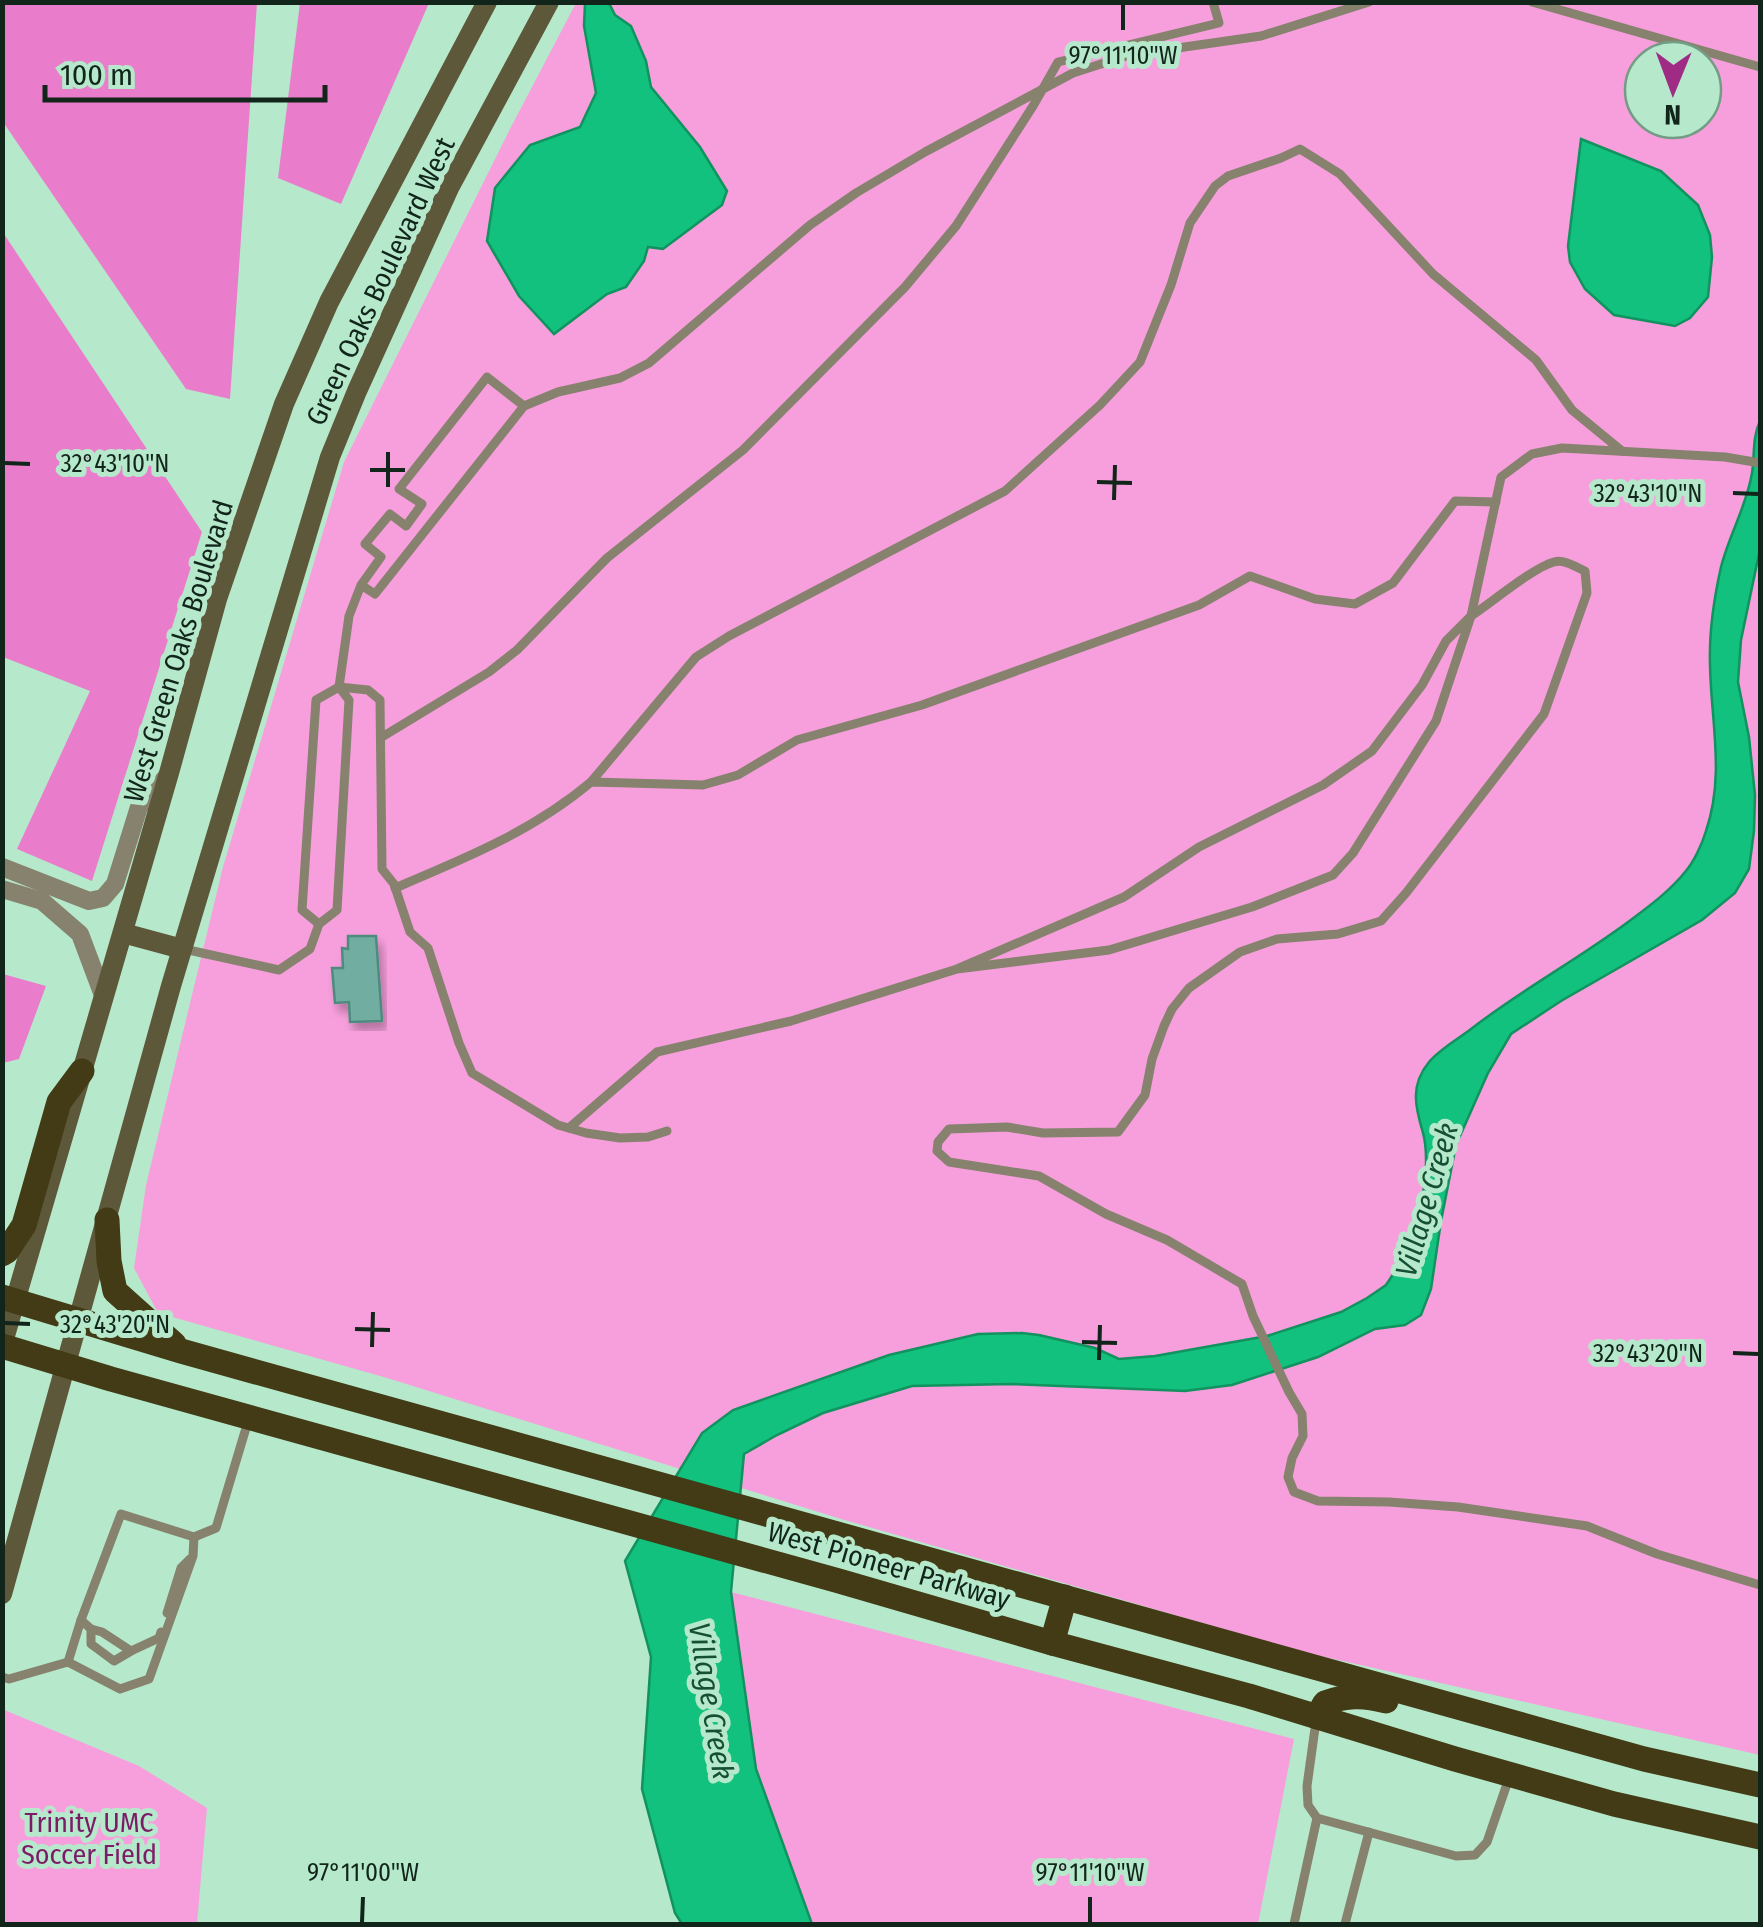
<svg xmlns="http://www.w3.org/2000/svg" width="1763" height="1927" font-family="'Fira Sans Condensed',sans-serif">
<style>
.green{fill:#f79fdc;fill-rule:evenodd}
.forest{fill:#ea7dcb}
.water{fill:#11c17d;stroke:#11925f;stroke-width:2.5}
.building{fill:#71aea1;stroke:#4e8b7e;stroke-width:2.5;filter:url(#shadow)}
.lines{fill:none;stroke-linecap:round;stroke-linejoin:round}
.service{stroke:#86826e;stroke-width:9}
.minor{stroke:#86826e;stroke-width:18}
.secondary{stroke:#5e583b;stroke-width:20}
.primary{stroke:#423b15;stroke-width:25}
.ticks{fill:none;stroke:#11251a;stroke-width:4}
.labels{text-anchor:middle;stroke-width:10;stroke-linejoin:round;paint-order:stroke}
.street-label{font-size:28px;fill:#11251a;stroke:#b6e9cb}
.park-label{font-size:28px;fill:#7c1b66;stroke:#b6e9cb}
.water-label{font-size:30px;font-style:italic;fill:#155035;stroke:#b6e9cb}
.ticks-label{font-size:25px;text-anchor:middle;fill:#11251a;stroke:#b6e9cb;stroke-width:10;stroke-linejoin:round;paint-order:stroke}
</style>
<defs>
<filter id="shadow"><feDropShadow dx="4.5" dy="8" stdDeviation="5" flood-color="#0004"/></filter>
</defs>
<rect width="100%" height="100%" fill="#b6e9cb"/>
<g class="green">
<path d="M576,3H1760V1755L1307,1653L841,1519L387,1378L158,1313L134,1268L146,1185L223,867L344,462L511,127ZM1643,60H1703V120H1643Z"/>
<path d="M731,1592L1294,1739L1258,1924H812L756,1769Z"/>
<path d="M2,1709L139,1766L207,1808L197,1924H3Z"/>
</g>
<g class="forest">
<path d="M2,3H257L230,399L186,389L3,122Z"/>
<path d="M300,3H429L341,204L278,178Z"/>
<path d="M2,231L202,532L92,881L17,849L90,691L3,657Z"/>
<path d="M3,974L46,986L19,1059L3,1063Z"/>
</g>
<g class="water">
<path d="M585,3H609L615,15L631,26L646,61L651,87L700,147L727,191L722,205L663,249L648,247L644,261L626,287L607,294L554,334L519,296L487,241L495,188L530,145L580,127L596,93L584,26Z"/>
<path d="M1581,139L1661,171L1698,205L1710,235L1712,257L1708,297L1690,318L1675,326L1614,315L1585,289L1570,262L1568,246Z"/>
<path d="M1760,421V549L1741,640L1738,682L1749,737L1755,795L1754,831L1749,869L1735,893L1702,920L1561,1001L1511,1034L1488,1073L1456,1145L1441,1221L1431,1289L1421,1315L1405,1325L1375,1329L1318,1357L1232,1385L1185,1391L1011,1384L912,1386L823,1413L777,1435L744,1454L731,1592L756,1769L812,1924H682L675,1913L642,1789L651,1657L625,1561L702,1433L733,1410L889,1355L978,1334L1022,1333L1039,1335L1095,1348L1119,1359L1155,1356L1267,1336L1341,1312L1367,1298L1386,1285L1407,1253L1418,1207C1427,1191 1428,1151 1423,1133C1415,1106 1410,1085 1429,1062C1440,1049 1458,1039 1471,1029C1521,990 1577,960 1628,922C1648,907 1670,891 1685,872C1694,862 1702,844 1706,831C1725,775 1711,722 1710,665C1709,634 1714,598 1721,567C1729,535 1747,505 1752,473C1755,454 1752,438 1760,421Z"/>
</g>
<path class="building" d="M348,936H376L382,1021L350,1022L349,1002L335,1003L332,968H343L342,948L348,949Z"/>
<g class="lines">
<g class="service">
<path d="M1532,2L1760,67"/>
<path d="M524,406L558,392L620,378L649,363L810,225L856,193L925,152L1073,73L1129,55L1261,36L1369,2"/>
<path d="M1471,616C1491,603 1534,567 1554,562C1564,559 1576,567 1585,571L1587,593L1544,714L1406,893L1381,921L1338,934L1277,939L1240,952L1189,988L1172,1009L1164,1026L1152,1059L1145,1095L1118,1132L1043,1133L1007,1127L949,1129L938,1142L937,1151L949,1162L1039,1176L1106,1214L1167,1240L1242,1284L1253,1316L1289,1392L1302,1414L1303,1436L1292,1458L1288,1477L1294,1492L1318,1501L1389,1502L1458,1507L1587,1526L1657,1554L1760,1585"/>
<path d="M1471,616L1501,477L1532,454L1562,448L1725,457L1760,463"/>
<path d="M382,737L489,672L517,650L607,558L743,450L905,287L956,226L1033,106L1058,62L1219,23L1213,2"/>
<path d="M591,782L696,657L729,636L1005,491L1100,405L1140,362L1171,285L1190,223L1215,186L1228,176L1281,158L1300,149L1340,174L1433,274L1536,360L1572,410L1622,451"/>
<path d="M395,888C464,859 533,831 591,782L703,785L738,775L797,740L922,705L1199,605L1250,576L1315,599L1355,604L1393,583L1455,501L1496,502"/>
<path d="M319,924L302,910L316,700L339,687L368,690L380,700L382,869L394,884L410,932L428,948L459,1043L472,1073L558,1125L586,1133L620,1138L648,1137L667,1131"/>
<path d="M184,949L279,970L310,949L319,924L337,910L349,700L339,687L349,616L361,585L375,594L524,406L487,377L399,489L422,504L406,526L390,514L365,544L381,557L361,585"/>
<path d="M569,1128L657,1052L791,1021L957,969L1109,950L1252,907L1333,875L1353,853L1436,721L1471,616L1446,641L1422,685L1372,751L1323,785L1199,847L1124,897L957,969"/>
<path d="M167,1613L181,1568L190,1559"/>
<path d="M81,1620L91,1629L102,1632L131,1651L159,1638L161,1632"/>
<path d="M91,1629V1644L114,1661L131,1651"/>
<path d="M68,1662L81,1620L121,1514L194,1537L216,1528L249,1418"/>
<path d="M2,1677L9,1679L68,1662L120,1689L149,1679L193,1556L194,1537"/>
<path d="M1316,1721L1307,1786L1308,1805L1317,1818L1456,1856L1475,1855L1487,1842L1509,1778"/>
<path d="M1294,1924L1317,1818"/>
<path d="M1345,1924L1369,1832"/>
</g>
<g class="minor">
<path d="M2,867L89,901L103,898L115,884L139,807L169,774"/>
<path d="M2,889L42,901L80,934L104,998"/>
</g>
<g class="secondary">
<path d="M123,933L182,949"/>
<path d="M2,1346L169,773L217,599L284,404L329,302L487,2"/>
<path d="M2,1594L171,986L330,457L357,391L449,188L549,2"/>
</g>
<g class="primary">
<path d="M107,1220L109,1261L115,1291L174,1344"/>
<path d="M2,1254L7,1251L24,1225L59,1102L82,1071"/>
<path d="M2,1297L181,1351L1533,1728L1644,1759L1760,1785"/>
<path d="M2,1346L111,1379L839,1581L1052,1643L1249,1696L1455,1759L1614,1804L1760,1837"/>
<path d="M1052,1643L1065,1597"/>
<path d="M1317,1717L1325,1703C1346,1695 1364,1695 1386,1701"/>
</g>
</g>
<path class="ticks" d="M1123,30V5M5,463L30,464M370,470H405M1097,482L1132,483M388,487V452M1733,493L1758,494M1114,500L1115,465M5,1323L30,1324M355,1329L390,1330M1082,1342L1117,1343M372,1347L373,1312M1733,1353L1758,1354M1099,1360L1100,1325M362,1922L363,1897M1090,1922V1897"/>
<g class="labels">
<g class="street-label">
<text transform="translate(380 281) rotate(-65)" y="10">Green Oaks Boulevard West</text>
<text transform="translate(178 651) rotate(-73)" y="10">West Green Oaks Boulevard</text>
<text transform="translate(889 1565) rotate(16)" y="10">West Pioneer Parkway</text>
</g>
<g class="park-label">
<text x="89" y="1832">Trinity UMC<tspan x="89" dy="32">Soccer Field</tspan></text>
</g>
<g class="water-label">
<text transform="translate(1427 1200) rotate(-74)" y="10">Village Creek</text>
<text transform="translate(711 1701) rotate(81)" y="10">Village Creek</text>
</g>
</g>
<g class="ticks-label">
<text x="1123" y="64">97°11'10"W</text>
<text x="115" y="472">32°43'10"N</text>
<text x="1648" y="502">32°43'10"N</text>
<text x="115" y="1333">32°43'20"N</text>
<text x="1648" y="1362">32°43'20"N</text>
<text x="363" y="1881">97°11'00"W</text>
<text x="1090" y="1881">97°11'10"W</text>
</g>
<rect width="1763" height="1927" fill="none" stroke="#11251a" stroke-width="10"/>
<g transform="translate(1673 90) rotate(181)"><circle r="48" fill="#b6e9cb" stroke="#749b84" stroke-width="2.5"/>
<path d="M0-8L18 38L0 25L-18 38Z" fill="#a02b85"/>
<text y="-15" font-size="28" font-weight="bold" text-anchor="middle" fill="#11251a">N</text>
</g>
<path d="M45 85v15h280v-15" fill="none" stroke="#11251a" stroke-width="5"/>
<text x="60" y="85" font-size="30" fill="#11251a" stroke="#b6e9cb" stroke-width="8" paint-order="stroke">100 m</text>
</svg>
